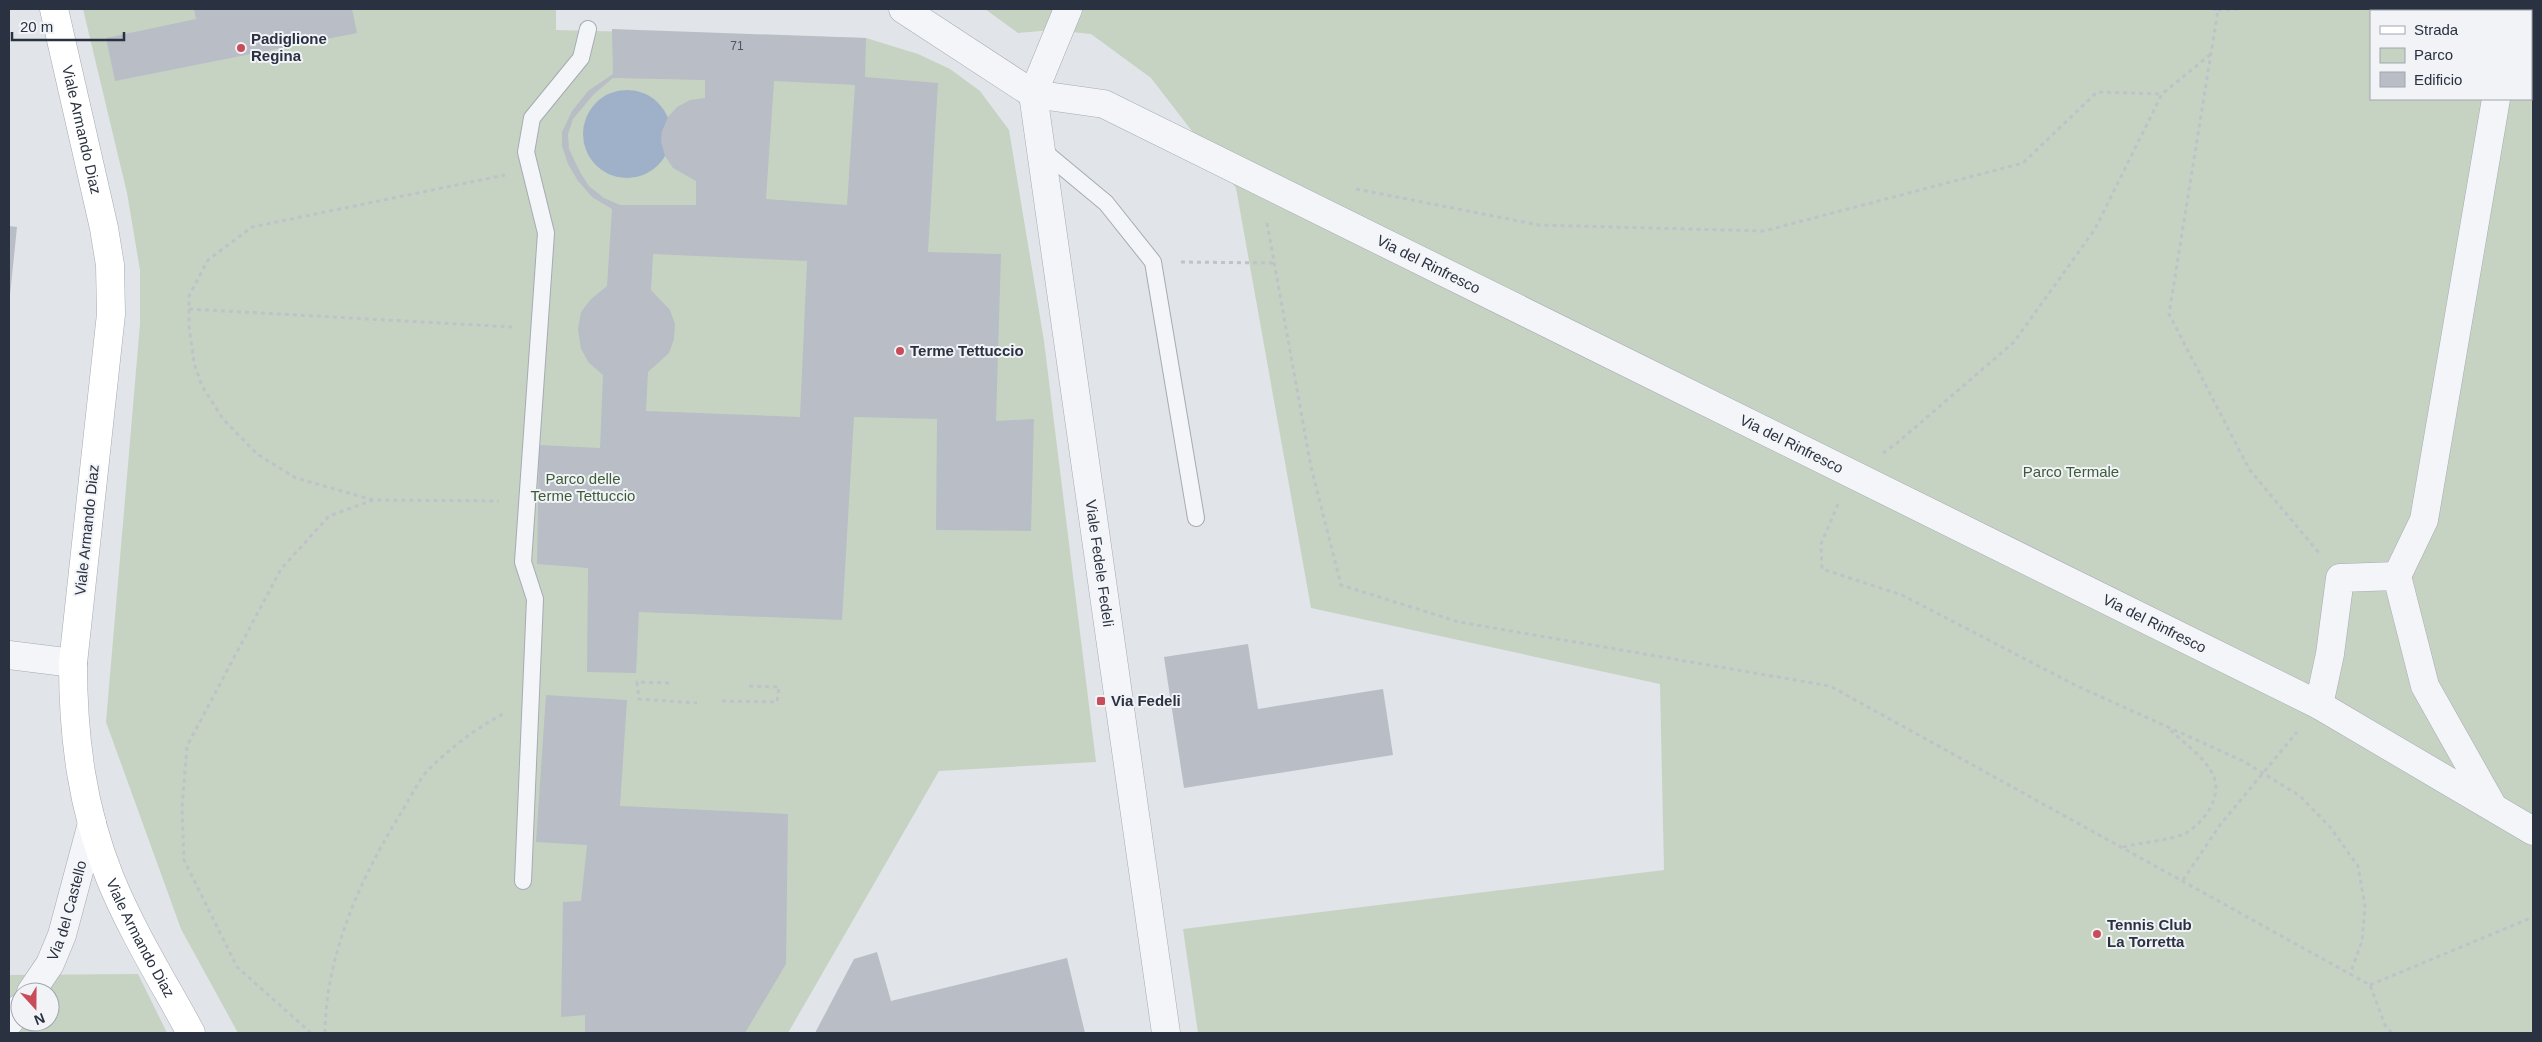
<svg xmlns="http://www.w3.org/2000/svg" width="2542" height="1042" font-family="Arial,sans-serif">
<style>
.green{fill:#c6d3c3;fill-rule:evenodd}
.water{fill:#9eb1c8}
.building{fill:#b9bdc6;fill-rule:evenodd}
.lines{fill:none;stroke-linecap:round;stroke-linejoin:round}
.lane-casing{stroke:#a6abb3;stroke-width:18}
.street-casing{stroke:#a6abb3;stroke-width:29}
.secondary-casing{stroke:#a6abb3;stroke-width:29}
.path{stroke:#bfc2c8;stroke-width:3;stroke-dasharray:4 4;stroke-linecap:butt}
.lane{stroke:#f4f5f8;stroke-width:16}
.street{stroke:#f4f5f8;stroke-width:28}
.secondary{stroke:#fff;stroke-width:28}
.poi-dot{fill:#c94c5a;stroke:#f1f3f7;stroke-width:2}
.labels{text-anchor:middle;stroke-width:4;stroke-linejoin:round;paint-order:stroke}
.number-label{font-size:12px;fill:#4e5462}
.poi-label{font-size:15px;font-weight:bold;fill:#2a3140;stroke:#f1f3f7;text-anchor:start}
.street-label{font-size:15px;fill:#2a3140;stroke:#f1f3f7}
.park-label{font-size:15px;fill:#3d5b38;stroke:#f1f3f7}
</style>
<rect width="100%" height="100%" fill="#e1e4e9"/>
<g class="green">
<path d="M83,9H556V30L866,38L918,54L950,69L980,91L1009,130L1044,341L1096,762L939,771L788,1033H238L181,929L106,722L140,324V270L127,193Z"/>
<path d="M985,9H2533V1033H1198L1183,929L1664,870L1660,684L1311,608L1236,188L1151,78L1091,34L1052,30L1018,33ZM2371,11H2531V99H2371Z"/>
<path d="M138,974L167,1033H9V975ZM20,992H50V1022H20Z"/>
</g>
<circle class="water" cx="627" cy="134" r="44"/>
<g class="building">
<path d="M194,9H352L357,33L115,81L106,38L196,19Z"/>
<path d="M612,29L866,38L865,77L938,83L928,252L1001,254L996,421L1034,419L1031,531L936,530L937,419L854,417L842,620L639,612L636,673L587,672L588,568L537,564L539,445L600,448L603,375L589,363L581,349L578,329L581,312L591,299L607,286L612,209L592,197L578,181L568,164L562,146V132L572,111L588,91L613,74ZM613,78L705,80V98L690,100L677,107L668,117L662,131L661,142L665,156L673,168L696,181V205H620L604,198L589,186L580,172L569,149L568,134L573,119L594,94ZM774,81L855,85L847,205L766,199ZM653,254L807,261L800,417L646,411L648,372L669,353L674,339L675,324L670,310L651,290Z"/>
<path d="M9,226L17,227L10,295H9Z"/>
<path d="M1248,644L1258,709L1383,689L1393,755L1184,788L1164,657Z"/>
<path d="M546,695L627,700L620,806L788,814L786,964L745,1033H585V1015L561,1017L563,902L581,901L587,845L536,842Z"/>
<path d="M877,952L891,1001L1067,958L1085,1033H815L854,959Z"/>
</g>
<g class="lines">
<g class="lane-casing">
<g id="lane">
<path d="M1041,149L1106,203L1153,262L1196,518"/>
<path d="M523,881L535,599L523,562L546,233L526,152L532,118L581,58L588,29"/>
</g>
</g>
<g class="street-casing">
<g id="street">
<path id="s1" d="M903,9L1033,94L1104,104L2319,705L2533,831"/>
<path d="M2511,11V9"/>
<path id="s2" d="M1033,94L1166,1033"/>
<path d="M1033,94L1068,9"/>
<path d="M9,655L73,663"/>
<path d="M2319,705L2330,654L2340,578L2397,576"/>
<path d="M2492,805L2425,686L2397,576L2424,520L2496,99"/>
<path id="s3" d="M31,992L50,964L62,935L92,823"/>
<path d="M9,1022L20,1008"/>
</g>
</g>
<g class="secondary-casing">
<g id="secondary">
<path id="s4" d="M54,9L104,228L110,265L111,314L73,663C73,738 82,808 110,878C132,932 164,983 191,1033"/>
</g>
</g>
<g class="path">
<path d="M2213,9L2218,10L2169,314L2249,469L2319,553"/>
<path d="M2218,10L2240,9"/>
<path d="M1356,189L1539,225L1764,231L2023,163L2097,92L2162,94"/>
<path d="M1267,223L1311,467L1341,585L1459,622L1830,686L2370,985L2385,1025L2392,1033"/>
<path d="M1181,262L1274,263"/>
<path d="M189,309L512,327"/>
<path d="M1883,453L1897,443L2014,342L2095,229L2162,94L2211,54"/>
<path d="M373,500L296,478L257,454L223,419L202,386L194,363L189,326V296L208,260L252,227L505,175"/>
<path d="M1838,504L1821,544L1822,569L1902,595L2075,685L2243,761L2300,796L2330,827L2358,866L2365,906L2362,941L2350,974"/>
<path d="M669,683L637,682L639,699L697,703"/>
<path d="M722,701L777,702L779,687L749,686"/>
<path d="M2123,847C2139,843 2170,840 2184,834C2203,824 2222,798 2214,777C2207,759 2183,742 2169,729"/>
<path d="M2183,880L2220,825L2297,732"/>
<path d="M2370,985L2533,917"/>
<path d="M311,1033L237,967L184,860L182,808L187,746L281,569L329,516L373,500L499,501"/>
<path d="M325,1033C326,954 360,879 401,813C409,800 417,783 427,771C449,749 476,728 503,714"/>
</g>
<use href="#lane" class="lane"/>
<use href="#street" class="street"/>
<use href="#secondary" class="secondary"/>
</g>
<g class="poi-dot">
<circle cx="241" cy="48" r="5"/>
<circle cx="900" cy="351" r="5"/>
<rect x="1096" y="696" width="10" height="10" rx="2.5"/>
<circle cx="2097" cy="934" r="5"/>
</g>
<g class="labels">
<g class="number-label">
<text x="737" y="50">71</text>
</g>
<g class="poi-label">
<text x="251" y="44">Padiglione<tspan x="251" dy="17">Regina</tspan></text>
<text x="910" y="356">Terme Tettuccio</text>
<text x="1111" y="706">Via Fedeli</text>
<text x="2107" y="930">Tennis Club<tspan x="2107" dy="17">La Torretta</tspan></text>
</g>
<g class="street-label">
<text dy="5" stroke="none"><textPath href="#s4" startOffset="124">Viale Armando Diaz</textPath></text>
<text dy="5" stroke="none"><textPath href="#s1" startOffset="589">Via del Rinfresco</textPath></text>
<text dy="5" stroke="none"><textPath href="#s1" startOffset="994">Via del Rinfresco</textPath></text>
<text transform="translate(87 530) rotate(-84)" y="5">Viale Armando Diaz</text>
<text dy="5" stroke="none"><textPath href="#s2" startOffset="474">Viale Fedele Fedeli</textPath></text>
<text dy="5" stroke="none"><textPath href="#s1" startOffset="1399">Via del Rinfresco</textPath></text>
<text dy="5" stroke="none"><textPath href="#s3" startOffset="90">Via del Castello</textPath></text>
<text dy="5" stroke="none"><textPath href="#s4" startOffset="949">Viale Armando Diaz</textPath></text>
</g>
<g class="park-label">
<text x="2071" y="477">Parco Termale</text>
<text x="583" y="484">Parco delle<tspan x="583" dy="17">Terme Tettuccio</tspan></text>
</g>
</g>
<rect width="2542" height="1042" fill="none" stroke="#2a3140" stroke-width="20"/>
<rect x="2370" y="10" width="162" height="90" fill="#f1f3f7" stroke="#a1a5ae"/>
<rect x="2380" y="26" width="25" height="8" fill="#ffffff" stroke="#a1a5ae"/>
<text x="2414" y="35" font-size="15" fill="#2a3140">Strada</text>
<rect x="2380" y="48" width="25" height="15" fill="#c6d3c3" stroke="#a1a5ae"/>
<text x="2414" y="60" font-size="15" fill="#2a3140">Parco</text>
<rect x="2380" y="72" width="25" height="15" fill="#b9bdc6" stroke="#a1a5ae"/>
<text x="2414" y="85" font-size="15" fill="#2a3140">Edificio</text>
<g transform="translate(35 1007) rotate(159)"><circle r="24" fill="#f1f3f7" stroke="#a1a5ae"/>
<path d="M0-4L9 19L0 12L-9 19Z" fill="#c94c5a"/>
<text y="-8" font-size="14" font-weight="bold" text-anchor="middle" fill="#2a3140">N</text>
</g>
<path d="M12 32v8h112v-8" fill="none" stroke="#2a3140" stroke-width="2.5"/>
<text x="20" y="32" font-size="15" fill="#2a3140" stroke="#f1f3f7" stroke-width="4" paint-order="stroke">20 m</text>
</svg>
